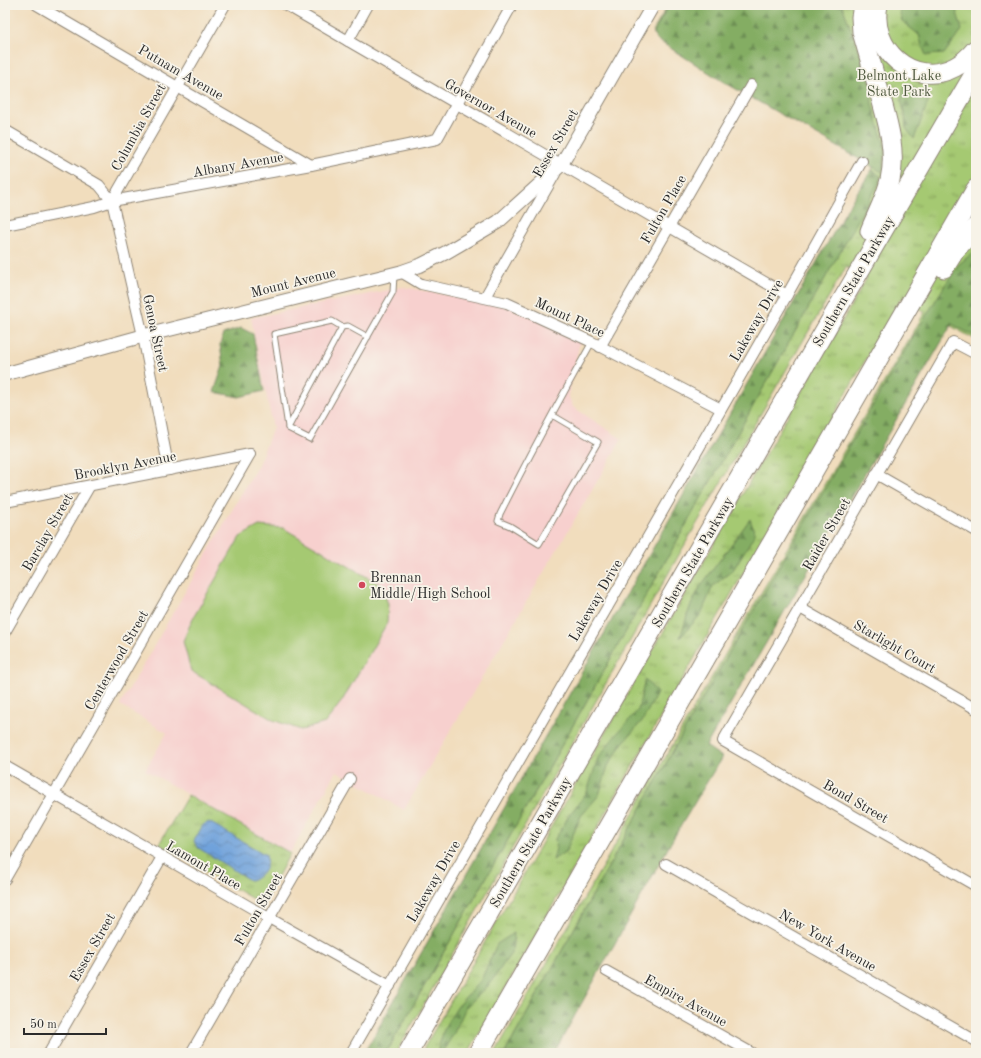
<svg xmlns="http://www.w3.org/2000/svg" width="981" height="1058" font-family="'Old Standard TT',serif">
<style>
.built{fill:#f7d0ce}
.grass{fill:url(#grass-tufts);stroke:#687a4e}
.forest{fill:url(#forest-firs);stroke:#586c48}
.pitch{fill:#a5c972;stroke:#687a4e}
.water{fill:url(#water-waves);stroke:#4e6683}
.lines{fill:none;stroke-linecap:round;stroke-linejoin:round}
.service-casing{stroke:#8e8474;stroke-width:7}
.minor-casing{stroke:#8e8474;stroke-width:12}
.tertiary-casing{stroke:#8e8474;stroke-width:15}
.motorway-casing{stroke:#8e8474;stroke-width:21}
.service{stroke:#fff;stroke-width:5}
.minor{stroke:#fff;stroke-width:10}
.tertiary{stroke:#fff;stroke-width:13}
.motorway{stroke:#fff;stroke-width:19}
.poi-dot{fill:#d1495b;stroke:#f7f3e8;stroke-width:1.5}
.labels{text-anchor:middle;stroke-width:3.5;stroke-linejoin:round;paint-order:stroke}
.street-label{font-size:14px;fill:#2b2b2b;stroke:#f7f3e8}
.park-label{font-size:14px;fill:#505a40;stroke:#f7f3e8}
.poi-label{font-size:14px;fill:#2b2b2b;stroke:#f7f3e8;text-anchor:start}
</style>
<defs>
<pattern id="grass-tufts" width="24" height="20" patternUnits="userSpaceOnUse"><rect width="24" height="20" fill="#a5c972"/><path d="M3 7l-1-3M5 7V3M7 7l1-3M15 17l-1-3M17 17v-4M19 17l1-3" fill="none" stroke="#87a35e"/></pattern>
<pattern id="forest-firs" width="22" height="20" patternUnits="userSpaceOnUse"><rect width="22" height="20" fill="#84ad64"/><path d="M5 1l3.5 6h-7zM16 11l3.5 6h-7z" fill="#6c8d53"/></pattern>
<pattern id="water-waves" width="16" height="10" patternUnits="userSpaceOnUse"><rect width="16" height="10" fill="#70a2db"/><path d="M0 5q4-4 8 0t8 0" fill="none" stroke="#5c84b2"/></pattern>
</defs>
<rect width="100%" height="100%" fill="#f7f3e8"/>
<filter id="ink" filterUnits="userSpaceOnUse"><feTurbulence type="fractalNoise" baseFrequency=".025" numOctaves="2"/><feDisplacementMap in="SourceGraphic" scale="8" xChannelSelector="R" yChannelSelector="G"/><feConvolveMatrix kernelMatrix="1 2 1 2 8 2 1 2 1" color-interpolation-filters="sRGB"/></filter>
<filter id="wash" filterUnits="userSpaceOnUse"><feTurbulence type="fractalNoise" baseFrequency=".012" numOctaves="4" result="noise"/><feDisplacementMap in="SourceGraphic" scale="16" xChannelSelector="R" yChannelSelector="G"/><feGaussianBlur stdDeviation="0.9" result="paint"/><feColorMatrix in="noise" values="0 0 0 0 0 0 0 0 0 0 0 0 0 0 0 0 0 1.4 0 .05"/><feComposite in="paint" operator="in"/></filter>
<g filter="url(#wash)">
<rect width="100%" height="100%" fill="#f1ddbd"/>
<path class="built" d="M403,287L504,305L581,337L568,395L573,407L622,439L404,810L337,771L290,853L145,770L167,733L120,705L258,465L273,428L251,318Z"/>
<g class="grass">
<path d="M668,5H976V340L928,313L914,335L694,713L505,1053H495L702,694L925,312L901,298L468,1053H421L867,278L846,267L688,539L396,1053H386L537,789L835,260L873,170H872L873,166L875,167L879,160L653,31Z"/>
<path d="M188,795L290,853L263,905L159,844Z"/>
</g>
<g class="forest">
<path d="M669,5H842L871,83L872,104L886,150L882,172L722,81L656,39L653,34Z"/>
<path d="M898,5H955L962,30L944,54L926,55L922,46L919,35L902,21Z"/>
<path d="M905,84L916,89L929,100L914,139L906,128L905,115L901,100Z"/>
<path d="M872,170L877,173L880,176L879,183L537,789L386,1053H364L854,197Z"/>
<path d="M976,250V337L952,324L706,746L722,757L673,839L554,1053H505L694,713L914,335L957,266Z"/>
<path d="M241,328L253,334L264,391L239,397L214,392L223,366L220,345L223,334Z"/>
<path d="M750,519L755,534L733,570L713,586L701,614L680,638L690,607L700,587Z"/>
<path d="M645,679L657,693L643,720L622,744L608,766L599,795L581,816L566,851L553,860L556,848L555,839L570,814L587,792L598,758L615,736L638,710Z"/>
<path d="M514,933L512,952L488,986L466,1007L454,1033L442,1053H437L444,1029L447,1023L460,1003L481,980L497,944Z"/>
</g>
<path class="pitch" d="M259,526L283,528L381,585L388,604L387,623L342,701L325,723L301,730L273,720L191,671L183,641L193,618L240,537Z"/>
<path class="water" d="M209,822L266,855C269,867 262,875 251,881L197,847L194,841L203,825Z"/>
</g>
<g filter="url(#ink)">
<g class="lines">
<g class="service-casing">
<g id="service">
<path d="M368,337L348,326L342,327L288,428L310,439L393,292L394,275"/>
<path d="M552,415L598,442L539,544L510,526L498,521L500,514C529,456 560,399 592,342"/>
<path d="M288,427L274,334L332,321L342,327"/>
</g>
</g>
<g class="minor-casing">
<g id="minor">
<path d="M37,5L311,165"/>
<path d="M286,5L787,295"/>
<path d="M348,41L368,5"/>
<path d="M5,130L99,185L112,201L143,336L169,470"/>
<path d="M112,201L225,5"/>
<path d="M5,225L94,207L112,201L311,165L437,139L512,5"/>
<path d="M401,272L421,284L507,303L592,342L721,409"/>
<path d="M485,297L555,174"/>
<path d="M600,347L751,85"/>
<path d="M976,354L953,342L723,741L976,886"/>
<path d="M876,474L976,531"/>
<path d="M5,502L250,454"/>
<path d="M800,608L976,709"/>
<path d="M5,632L89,487"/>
<path d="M5,766L269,918L390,986"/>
<path d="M666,864L976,1041"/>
<path d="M5,879L250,454"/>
<path d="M606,971L752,1053"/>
<path d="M49,1053L162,857"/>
<path d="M191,1053L350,779"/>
<path d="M351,1053L787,295L862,161"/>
</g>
</g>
<g class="tertiary-casing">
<path id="tertiary" d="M5,374L143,336L401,272L421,265L445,253L498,222L561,165L653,5"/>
</g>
<g class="motorway-casing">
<g id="motorway">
<path d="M863,5L861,17L862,32C868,52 873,71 879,91C887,120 897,150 890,180C886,198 877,214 870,231"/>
<path d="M878,5C869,49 913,89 955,67C963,63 970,56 976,49"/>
<path d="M944,268L956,249L976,227"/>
<path d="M408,1053L843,299L976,71"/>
<path d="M478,1053L976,189"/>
</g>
</g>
<use href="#service" class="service"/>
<use href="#minor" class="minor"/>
<use href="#tertiary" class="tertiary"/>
<use href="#motorway" class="motorway"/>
</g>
</g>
<circle class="poi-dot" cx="362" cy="585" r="4"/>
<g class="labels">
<g class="street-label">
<text transform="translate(181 72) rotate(30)" y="5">Putnam Avenue</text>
<text transform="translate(491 108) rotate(30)" y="5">Governor Avenue</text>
<text transform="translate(138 127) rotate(-61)" y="5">Columbia Street</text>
<text transform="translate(555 143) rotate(-60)" y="5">Essex Street</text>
<text transform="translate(238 164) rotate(-10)" y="5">Albany Avenue</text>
<text transform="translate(663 209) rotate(-60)" y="5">Fulton Place</text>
<text transform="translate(853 281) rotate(-60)" y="5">Southern State Parkway</text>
<text transform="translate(293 282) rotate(-14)" y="5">Mount Avenue</text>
<text transform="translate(570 317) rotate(25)" y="5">Mount Place</text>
<text transform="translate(756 320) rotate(-60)" y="5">Lakeway Drive</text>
<text transform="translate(156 333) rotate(78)" y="5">Genoa Street</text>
<text transform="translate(125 465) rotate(-11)" y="5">Brooklyn Avenue</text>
<text transform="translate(47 532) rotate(-60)" y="5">Barclay Street</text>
<text transform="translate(826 534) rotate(-60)" y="5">Raider Street</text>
<text transform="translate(692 562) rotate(-60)" y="5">Southern State Parkway</text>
<text transform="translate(595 600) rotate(-60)" y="5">Lakeway Drive</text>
<text transform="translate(895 646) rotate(30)" y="5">Starlight Court</text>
<text transform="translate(116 660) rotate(-60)" y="5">Centerwood Street</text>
<text transform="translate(856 801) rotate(30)" y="5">Bond Street</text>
<text transform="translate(530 842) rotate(-60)" y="5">Southern State Parkway</text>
<text transform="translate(204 865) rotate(30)" y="5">Lamont Place</text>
<text transform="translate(433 881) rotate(-60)" y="5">Lakeway Drive</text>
<text transform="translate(258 909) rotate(-60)" y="5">Fulton Street</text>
<text transform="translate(828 940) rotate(30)" y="5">New York Avenue</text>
<text transform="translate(92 947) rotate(-60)" y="5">Essex Street</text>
<text transform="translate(686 1000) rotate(29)" y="5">Empire Avenue</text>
</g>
<g class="park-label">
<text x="899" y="80">Belmont Lake<tspan x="899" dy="16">State Park</tspan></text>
</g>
<g class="poi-label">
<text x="370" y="582">Brennan<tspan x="370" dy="16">Middle/High School</tspan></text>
</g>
</g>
<rect width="981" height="1058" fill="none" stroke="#f7f3e8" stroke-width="20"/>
<path d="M24 1028v6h82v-6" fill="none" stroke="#2b2b2b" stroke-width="2"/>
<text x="30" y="1028" font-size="12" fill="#2b2b2b" stroke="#f7f3e8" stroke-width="3" paint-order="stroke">50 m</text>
</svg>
